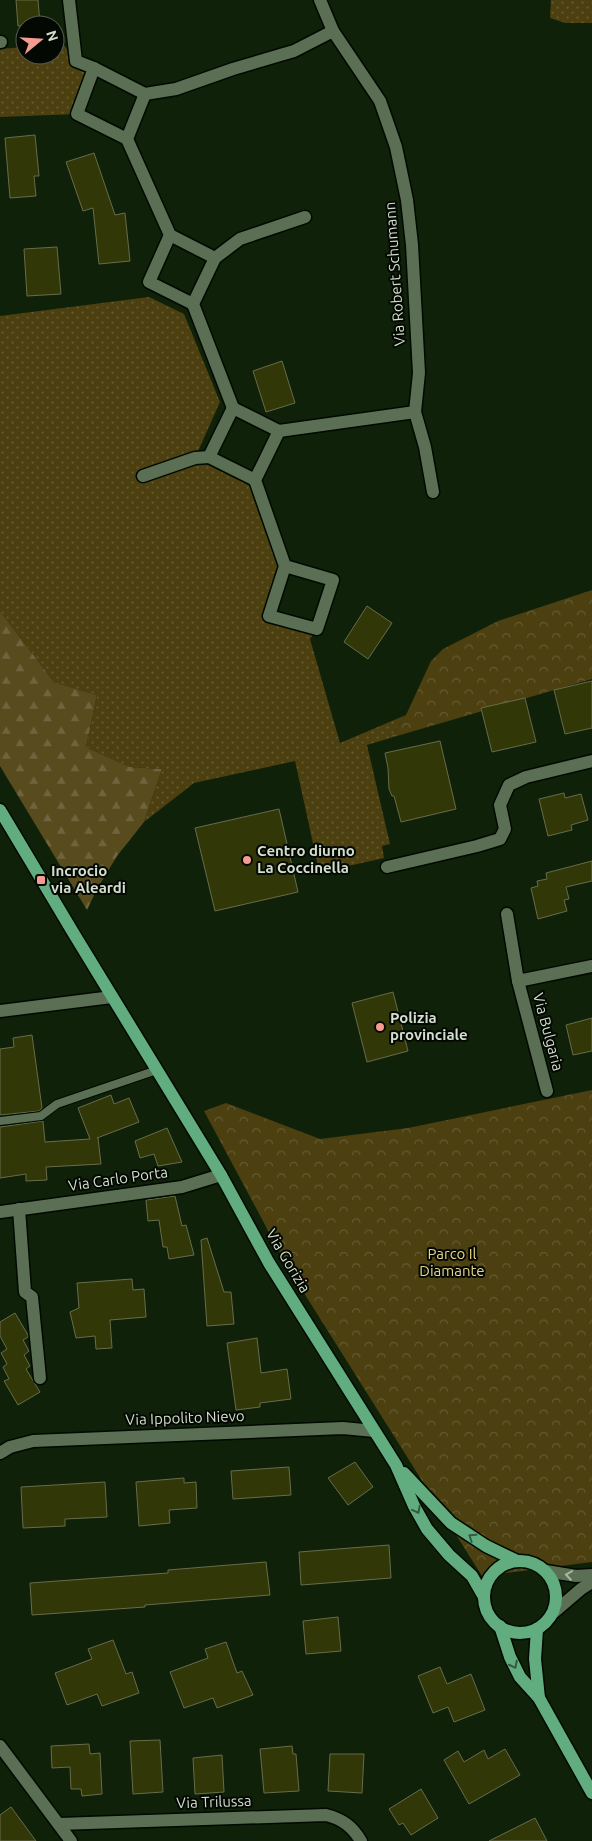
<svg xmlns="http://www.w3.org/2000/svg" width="592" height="1841" font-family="Ubuntu,sans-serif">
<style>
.grass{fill:url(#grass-dots)}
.forest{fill:url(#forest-firs)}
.park{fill:url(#park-crowns)}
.building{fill:#323708;stroke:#676c4b}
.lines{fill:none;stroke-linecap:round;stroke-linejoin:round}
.lane-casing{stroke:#000a00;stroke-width:10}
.street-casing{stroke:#000a00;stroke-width:15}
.primary-casing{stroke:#000a00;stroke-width:15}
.lane{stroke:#5a6f53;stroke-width:8}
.street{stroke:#5a6f53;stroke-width:12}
.primary{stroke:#62ad80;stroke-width:12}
.oneway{stroke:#325b41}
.oneway2{stroke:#a9b7a3}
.poi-dot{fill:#f59c91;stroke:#030902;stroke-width:2}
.labels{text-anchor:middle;stroke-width:4;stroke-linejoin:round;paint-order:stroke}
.street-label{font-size:15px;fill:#d3dece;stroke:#030902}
.poi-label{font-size:15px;font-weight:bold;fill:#d3dece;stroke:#030902;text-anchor:start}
.park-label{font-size:15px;fill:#ebd58b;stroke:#030902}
</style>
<defs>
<pattern id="grass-dots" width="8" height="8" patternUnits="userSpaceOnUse" patternTransform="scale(1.25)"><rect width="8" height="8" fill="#4c3f10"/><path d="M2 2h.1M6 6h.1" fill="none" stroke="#655a32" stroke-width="1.8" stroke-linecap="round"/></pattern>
<pattern id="forest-firs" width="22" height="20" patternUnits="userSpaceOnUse" patternTransform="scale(1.25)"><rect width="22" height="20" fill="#584b1e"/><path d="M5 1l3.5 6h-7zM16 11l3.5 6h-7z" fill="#6f643e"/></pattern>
<pattern id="park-crowns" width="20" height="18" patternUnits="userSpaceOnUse" patternTransform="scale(1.25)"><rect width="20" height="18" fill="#4c3f10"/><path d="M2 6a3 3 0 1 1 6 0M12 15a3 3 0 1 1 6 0" fill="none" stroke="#655a32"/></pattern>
</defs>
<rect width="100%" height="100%" fill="#102109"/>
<g class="grass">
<path d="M551,0H592V23H565L550,18Z"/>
<path d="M63,44L76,61L94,68L77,114L0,117V49L25,47V55H55V45Z"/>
<path d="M149,297L184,314L220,402L195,458L255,480L285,566L269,615L317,629L310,639L340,743L406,715L390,738L367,745L390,844L382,846L384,858L326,871L321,870L318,866L295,761L194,783L144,822L162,769L130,767L86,747L97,695L54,682L0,611V316Z"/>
</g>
<path class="forest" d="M0,611L54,682L97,695L86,747L130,767L162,769L144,822L117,856L97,889L87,910L0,766Z"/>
<g class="park">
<path d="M592,590V679L390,738L406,715L431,661L443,649L498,621Z"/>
<path d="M592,1090V1562L482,1576L287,1266L204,1111L226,1103L320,1139L408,1128Z"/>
</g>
<g class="building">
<path d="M16,0H38L40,24L18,26Z"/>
<path d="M35,135L39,176H34L36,196L10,198L5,138Z"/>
<path d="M94,153L115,215L125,213L130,261L99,264L93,208L83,211L66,162Z"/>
<path d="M57,247L61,294L27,296L24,249Z"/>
<path d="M282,361L295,403L266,412L253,371Z"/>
<path d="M367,606L392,623L368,659L344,642Z"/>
<path d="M592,681V728L565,734L554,690Z"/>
<path d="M525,698L536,742L492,752L481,708Z"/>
<path d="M440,741L456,809L401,822L394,796H392L389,789L388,768L385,753Z"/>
<path d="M564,793L565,798L581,794L588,820L571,825L572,830L548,836L539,799Z"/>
<path d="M279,809L298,892L215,911L195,828Z"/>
<path d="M592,861V881L566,887L569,899L564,900L567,911L538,919L531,888L538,886L537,881L547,879L546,873Z"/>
<path d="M393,992L408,1051L367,1062L352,1003Z"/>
<path d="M592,1018V1051L573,1055L566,1025Z"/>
<path d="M32,1035L42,1108L39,1111L0,1115V1049L14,1047L13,1038Z"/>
<path d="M111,1095L114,1104L129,1098L139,1122L97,1138H98L101,1164L46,1167L47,1180L26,1181V1174L0,1178V1127L43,1121L45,1142L90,1139L78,1108Z"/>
<path d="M167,1128L182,1162L158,1166L154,1154L140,1158L135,1141Z"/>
<path d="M175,1196L182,1226L186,1225L194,1255L169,1259L167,1247H163L159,1220L148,1221L146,1200Z"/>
<path d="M207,1238L224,1292H231L234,1324L207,1326L201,1240Z"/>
<path d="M132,1279L133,1290L144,1289L146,1317L110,1320L112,1348L96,1349L95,1336L76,1338L70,1312L79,1308L77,1283Z"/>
<path d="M15,1313L28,1335V1337L23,1340L29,1351L24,1355L30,1366L26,1369L40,1392L18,1405L4,1381L9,1379L3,1367L7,1364L1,1353L7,1349L0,1336V1322Z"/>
<path d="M257,1338L261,1373L287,1369L291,1399L260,1403V1407L236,1410L227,1343Z"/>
<path d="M355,1462L373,1487L348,1505L328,1478Z"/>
<path d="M289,1467L291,1495L233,1499L231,1471Z"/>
<path d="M184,1478V1483L196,1482L197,1508L169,1510L170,1523L139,1526L136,1482Z"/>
<path d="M105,1482L107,1517L65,1519V1526L23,1528L21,1487Z"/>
<path d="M389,1545L391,1578L301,1585L299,1552Z"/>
<path d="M266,1562L270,1595L145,1605V1607L32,1615L30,1583L168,1573V1570Z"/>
<path d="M338,1617L341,1651L306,1654L303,1621Z"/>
<path d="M113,1640L126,1674L132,1672L139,1693L102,1706L97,1694L67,1705L55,1673L92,1659L88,1649Z"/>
<path d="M226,1642L237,1673L242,1671L253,1695L217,1708L213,1698L184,1708L170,1672L208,1658L205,1649Z"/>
<path d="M440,1667L447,1684L471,1674L485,1710L454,1722L448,1707L433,1713L418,1676Z"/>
<path d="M160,1740L163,1792L133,1794L130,1741Z"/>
<path d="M89,1744L90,1754L100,1753L102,1794L82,1796L81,1789H71L70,1767L52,1768L51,1746Z"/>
<path d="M292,1746L293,1754H296L299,1791L264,1793L260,1749Z"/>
<path d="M505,1749L520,1775L469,1804L444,1760L458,1751L464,1762L484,1750L488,1759Z"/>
<path d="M330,1754H364L362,1793L328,1791Z"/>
<path d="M222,1755L224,1792L195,1794L193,1758Z"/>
<path d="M421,1789L438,1818L411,1835L403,1823L399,1825L389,1809Z"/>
<path d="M11,1807L36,1841H0V1815Z"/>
<path d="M535,1818L547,1841H489Z"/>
</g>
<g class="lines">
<g class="lane-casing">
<path id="lane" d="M0,1121L41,1116L57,1104L157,1070"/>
</g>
<g class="street-casing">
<g id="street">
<path d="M69,0L76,61L94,68L145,94L176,89L233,69L294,51L333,31"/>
<path d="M320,0L333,31L380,101L396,147L407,200L412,245L419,373L415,412L425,447L433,492"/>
<path d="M0,42H1"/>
<path d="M94,68L77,114L127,139"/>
<path d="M145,94L127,139L170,235L215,258L193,304L233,408L279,431L255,480L285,566L333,580L317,629L269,616L285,566"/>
<path d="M170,235L149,282L193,304"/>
<path d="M215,258L240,239L305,217"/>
<path d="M233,408L209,457L255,480"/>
<path d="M279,431L415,412"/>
<path d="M143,476L195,458L209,457"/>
<path d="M387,867L477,846L500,839L505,829L500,805L509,785L526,777L592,761"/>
<path d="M507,914L518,981L592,966"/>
<path d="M518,981L547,1091"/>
<path d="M0,1011L112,997"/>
<path d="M19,1209L25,1292L32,1297L40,1378"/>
<path d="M0,1212L182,1187L221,1175"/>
<path d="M0,1453L10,1447L33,1441L343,1428L374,1431"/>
<path d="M546,1571L576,1576L592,1575"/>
<path d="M553,1613L581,1589L592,1582"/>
<path d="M0,1746L71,1841"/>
<path d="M59,1824L326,1815C342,1819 352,1826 361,1841"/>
</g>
</g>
<g class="primary-casing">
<g id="primary">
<path d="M0,810L74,934L221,1175L269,1263L396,1465L414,1506L427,1529L449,1555L472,1576L484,1597"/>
<path d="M404,1473L451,1523L486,1546L515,1560"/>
<circle cx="520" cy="1597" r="36"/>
<path d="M500,1626L510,1657L520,1677L539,1698L592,1793"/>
<path d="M537,1629L535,1659L539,1698"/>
</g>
</g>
<use href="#lane" class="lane"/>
<use href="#street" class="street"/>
<use href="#primary" class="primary"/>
</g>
<defs><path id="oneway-chevron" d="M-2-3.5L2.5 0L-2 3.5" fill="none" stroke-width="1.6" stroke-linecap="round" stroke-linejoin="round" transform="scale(1.25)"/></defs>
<g class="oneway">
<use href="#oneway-chevron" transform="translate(417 1510) rotate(62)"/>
<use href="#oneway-chevron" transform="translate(472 1537) rotate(-146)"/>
<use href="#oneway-chevron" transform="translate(514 1665) rotate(63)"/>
</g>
<use class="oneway2" href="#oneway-chevron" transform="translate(569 1575) rotate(-172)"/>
<g class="poi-dot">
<circle cx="247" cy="860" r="5"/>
<rect x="36" y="875" width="10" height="10" rx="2.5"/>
<circle cx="380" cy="1027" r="5"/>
</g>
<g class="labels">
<g class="street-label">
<text transform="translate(395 274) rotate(-94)" y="5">Via Robert Schumann</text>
<text transform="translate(548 1032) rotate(75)" y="5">Via Bulgaria</text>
<text transform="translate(118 1179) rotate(-8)" y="5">Via Carlo Porta</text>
<text transform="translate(288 1261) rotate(59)" y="5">Via Gorizia</text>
<text transform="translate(185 1418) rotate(-2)" y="5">Via Ippolito Nievo</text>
<text transform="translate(214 1802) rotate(-2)" y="5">Via Trilussa</text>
</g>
<g class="poi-label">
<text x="257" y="856">Centro diurno<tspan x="257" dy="17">La Coccinella</tspan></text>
<text x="51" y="876">Incrocio<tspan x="51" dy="17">via Aleardi</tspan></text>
<text x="390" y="1023">Polizia<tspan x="390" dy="17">provinciale</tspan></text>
</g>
<g class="park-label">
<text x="452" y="1259">Parco Il<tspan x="452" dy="17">Diamante</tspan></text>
</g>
</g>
<g transform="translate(40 40) rotate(72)"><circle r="24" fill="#030902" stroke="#565e54"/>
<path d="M0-4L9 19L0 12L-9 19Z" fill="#f59c91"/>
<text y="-8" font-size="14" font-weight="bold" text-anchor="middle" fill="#d3dece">N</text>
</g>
</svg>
